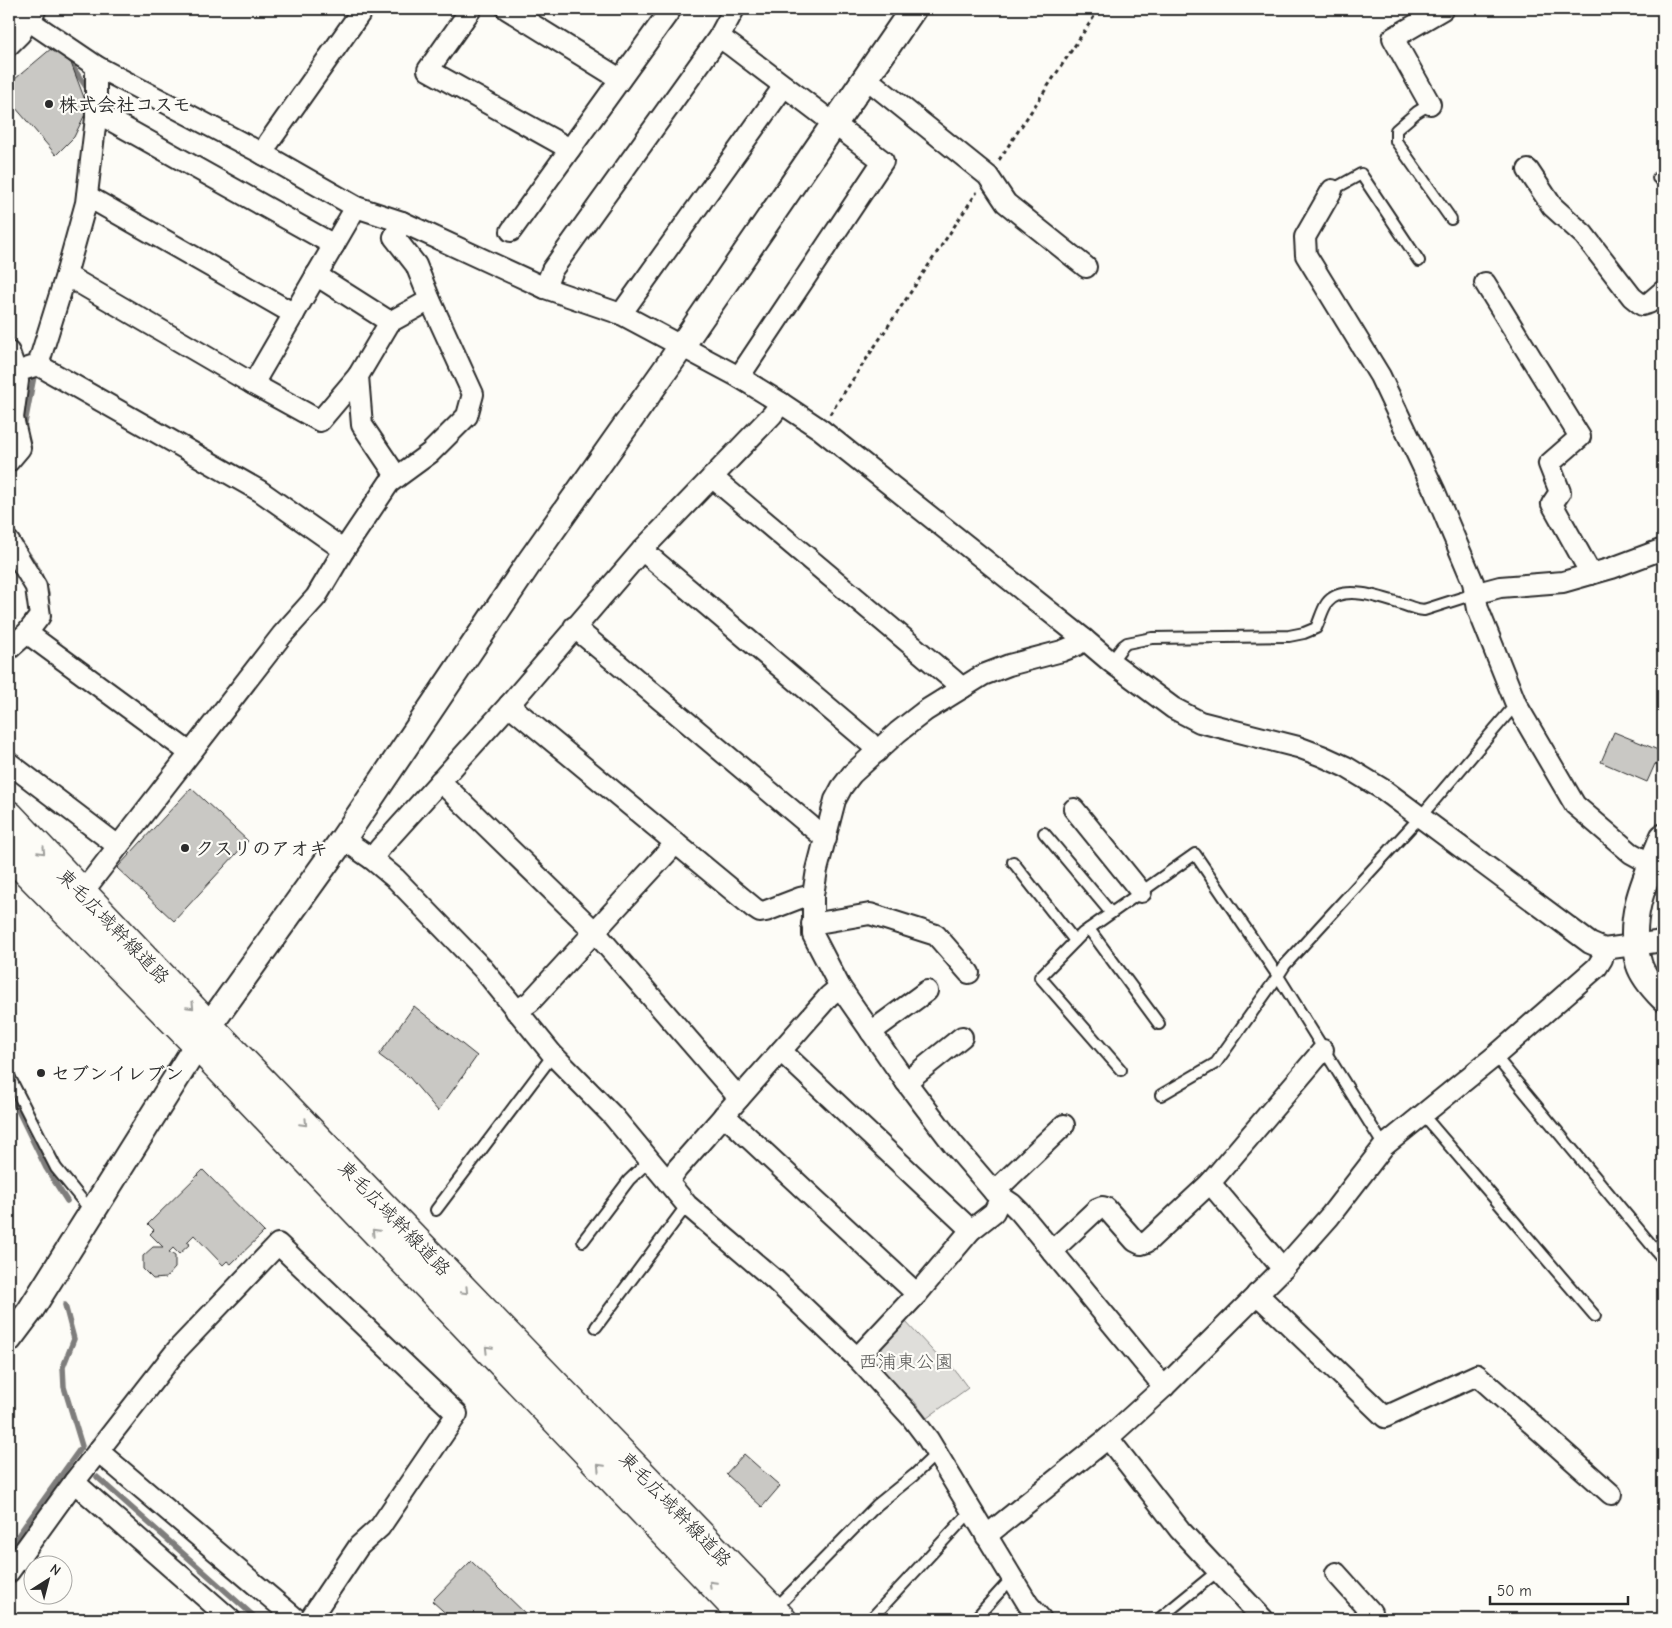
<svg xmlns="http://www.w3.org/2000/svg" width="1672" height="1628" font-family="'Comic Neue','Klee One',sans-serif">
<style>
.green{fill:#dfdeda;stroke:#858482}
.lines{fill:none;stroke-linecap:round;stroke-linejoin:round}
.stream{stroke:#7e7d7b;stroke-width:5.5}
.building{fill:#c9c8c4;stroke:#2b2b2b}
.service-casing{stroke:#2b2b2b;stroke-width:14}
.minor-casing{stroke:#2b2b2b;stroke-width:24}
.tertiary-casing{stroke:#2b2b2b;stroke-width:29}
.trunk-casing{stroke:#2b2b2b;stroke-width:31}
.path{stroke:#2b2b2b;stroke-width:3;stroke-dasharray:4 4;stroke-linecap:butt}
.service{stroke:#fdfcf7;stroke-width:10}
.minor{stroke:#fdfcf7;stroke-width:20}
.tertiary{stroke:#fdfcf7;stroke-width:25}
.trunk{stroke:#fdfcf7;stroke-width:28}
.oneway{stroke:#9e9e9b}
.poi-dot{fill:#2b2b2b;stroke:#fdfcf7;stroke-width:2}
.labels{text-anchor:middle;stroke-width:4.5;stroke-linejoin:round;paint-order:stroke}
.poi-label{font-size:19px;font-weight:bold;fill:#2b2b2b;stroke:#fdfcf7;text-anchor:start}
.street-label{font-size:19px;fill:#2b2b2b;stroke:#fdfcf7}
.park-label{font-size:19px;fill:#585857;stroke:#fdfcf7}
</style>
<rect width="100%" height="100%" fill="#fdfcf7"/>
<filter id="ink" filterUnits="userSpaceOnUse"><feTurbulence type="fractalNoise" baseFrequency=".02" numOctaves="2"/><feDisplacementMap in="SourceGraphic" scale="10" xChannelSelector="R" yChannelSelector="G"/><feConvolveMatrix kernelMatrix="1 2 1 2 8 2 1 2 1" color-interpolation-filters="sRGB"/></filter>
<g filter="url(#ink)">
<path class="green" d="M905,1321L943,1362L946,1358L968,1388L927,1418L914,1401L891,1384L877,1367L883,1345Z"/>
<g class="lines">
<g class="stream">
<path d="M63,52L90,93"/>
<path d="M24,428L35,371"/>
<path d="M9,526L38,569L47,594"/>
<path d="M9,1092L46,1168L67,1201"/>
<path d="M97,1477L257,1619"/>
<path d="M9,1548L82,1446L64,1387L63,1367L74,1339L65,1305"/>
</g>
</g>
<g class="building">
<path d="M52,48L71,63L88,108L74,137L56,155L9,100V84Z"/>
<path d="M1614,732L1663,752L1662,767L1655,764L1647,782L1601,762Z"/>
<path d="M191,788L248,841L174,921L117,868Z"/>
<path d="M414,1006L477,1056L438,1111L409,1077L379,1055Z"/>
<path d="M203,1170L264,1232L231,1264L227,1261L223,1265L194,1235L187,1242L190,1244L179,1254L173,1248L169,1252L175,1256V1268L166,1278L153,1279L143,1269V1256L153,1247H163L150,1234L154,1230L148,1224Z"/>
<path d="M744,1454L780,1486L762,1507L726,1474Z"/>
<path d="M471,1561L531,1619H452L432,1601Z"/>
</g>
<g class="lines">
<g class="service-casing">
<g id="service">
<path d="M1430,104L1417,112L1396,130V141L1451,219"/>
<path d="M1658,178L1663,173"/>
<path d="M1332,190L1361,174L1419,261"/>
<path d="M1111,662L1123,646L1127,643L1152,638L1289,636L1304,633L1316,628C1320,620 1322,610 1327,603C1344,580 1396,603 1417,609L1424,610L1474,594"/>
<path d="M1044,833L1111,913"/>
<path d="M1013,862L1075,941"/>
<path d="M1089,929L1159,1024"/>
<path d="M1495,1056L1663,1259"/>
<path d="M1121,1070L1040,977L1083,933L1195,854L1278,976L1216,1063L1161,1095"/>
<path d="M9,1076L56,1168L91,1211"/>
<path d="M1423,1115L1595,1316"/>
<path d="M1384,1146L1278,976L1285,965L1421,816L1516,704"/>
<path d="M436,1210L553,1055"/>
<path d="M583,1241L629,1180L650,1160"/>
<path d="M596,1327L687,1205"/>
<path d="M774,1610L877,1505L914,1475L936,1454"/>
<path d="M871,1619L971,1511"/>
<path d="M975,1619L1012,1578"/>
<path d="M1159,1619L1219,1570"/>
</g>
</g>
<g class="minor-casing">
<g id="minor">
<path d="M17,9L28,20L96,66L263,154L356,207L402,222L545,288L621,314L739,377L781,403L820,429L1084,639L1111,662L1173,708L1200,722L1298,747L1322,756L1346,767L1384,790L1590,943L1604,949L1663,941"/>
<path d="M471,9L428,70L570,149"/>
<path d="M507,9L620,79"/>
<path d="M719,37L732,46L883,161L739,377"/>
<path d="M9,45L20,34L28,20"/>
<path d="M866,78L988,176L1006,203L1086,267"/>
<path d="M1430,104L1393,38L1443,9"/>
<path d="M96,112L334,245"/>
<path d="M263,154L269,142L363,9"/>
<path d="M1528,170L1552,206L1584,235L1632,297L1642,305L1649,303L1663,291"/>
<path d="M1332,190L1305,237L1306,255L1380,376L1435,492L1473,582L1478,609L1516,704L1575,805L1631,853L1651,864"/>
<path d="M87,196L294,314"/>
<path d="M356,207L253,384L320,421L358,376"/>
<path d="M511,231L671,9"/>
<path d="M66,275L253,384"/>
<path d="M316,275L390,322"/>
<path d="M1485,283L1580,437L1549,464L1560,492L1552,504L1591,574"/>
<path d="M545,288L552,270L719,37L734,9"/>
<path d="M621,314L784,86"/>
<path d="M9,352L16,372L18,381L13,418L20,448L9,461"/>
<path d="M38,365L260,491L344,550"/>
<path d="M16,372L38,365L66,275L86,203L96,118V66"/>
<path d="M397,477L362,425L358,376L390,322L430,300"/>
<path d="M712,477L952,679L962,688"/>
<path d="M9,542L36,587L40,616L27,633L9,649"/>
<path d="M642,550L869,742L877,752"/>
<path d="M1474,594L1500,587L1563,582L1612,568L1663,549"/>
<path d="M574,627L826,839"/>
<path d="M27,633L190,753"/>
<path d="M1084,639L1077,645L1062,651L1009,665L983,675L925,711L898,732L852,774L842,787L835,800L817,870L813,895V935L840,987L906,1082L953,1144L994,1192L1012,1204L1020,1212L1164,1387"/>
<path d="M509,705L754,908L760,912L766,911L800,898L813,895"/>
<path d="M9,763L118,846"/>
<path d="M440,781L595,932L739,1098"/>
<path d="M1074,809L1141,892"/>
<path d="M343,839L372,859L396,879L483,969L553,1055L613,1116L687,1205L776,1281L857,1358L912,1418L928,1439L1028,1604L1041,1619"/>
<path d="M372,859L380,848L509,705L642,550L772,415L781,403"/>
<path d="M82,893L282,635L316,597L344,550L389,483L430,453L467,416L473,394L430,300L416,265L394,237L402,222"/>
<path d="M812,924L870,914L936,935L969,973"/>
<path d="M516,1011L530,1002L676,843"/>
<path d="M871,1032L927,991"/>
<path d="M781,1051L971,1230"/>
<path d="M906,1082L962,1037"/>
<path d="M724,1115L917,1294"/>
<path d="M668,1182L677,1169L829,996L840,987"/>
<path d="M1210,1183L1323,1050"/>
<path d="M994,1192L1064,1125"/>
<path d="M1052,1251L1097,1209L1102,1207L1106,1208L1135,1241L1141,1244L1147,1242L1210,1183L1283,1269"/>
<path d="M1257,1294L1385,1417L1477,1375L1611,1494"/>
<path d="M857,1358L917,1294L971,1230L994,1212L1001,1197"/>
<path d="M1108,1438L1180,1530L1263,1619"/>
<path d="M98,1451L296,1619"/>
<path d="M74,1482L230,1619"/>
<path d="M986,1536L1108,1438L1164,1387L1283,1269L1330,1216L1384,1146L1495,1056L1597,967L1602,959L1604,949"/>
<path d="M9,1572L74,1482L177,1350L278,1244L457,1414L380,1527L359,1546L310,1619"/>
<path d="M1336,1573L1371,1612L1362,1619"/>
</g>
</g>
<g class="tertiary-casing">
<g id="tertiary">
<path d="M28,20L33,9"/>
<path d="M1663,837C1646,877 1625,919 1639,964C1643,977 1654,989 1663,998"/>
<path d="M9,1339L30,1311L209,1026L343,839L531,560L670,363L913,9"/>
</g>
</g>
<g class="trunk-casing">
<g id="trunk">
<path d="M9,815L209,1026L782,1619"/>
<path d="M9,854L197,1045L746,1619"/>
</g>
</g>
<g class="path">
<path d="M999,160L1099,9"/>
<path d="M830,414L977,192"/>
</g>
<use href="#service" class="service"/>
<use href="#minor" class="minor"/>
<use href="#tertiary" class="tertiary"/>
<use href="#trunk" class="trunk"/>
</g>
<defs><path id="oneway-chevron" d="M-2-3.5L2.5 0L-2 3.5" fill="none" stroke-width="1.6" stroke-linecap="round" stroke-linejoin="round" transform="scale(1.25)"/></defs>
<g class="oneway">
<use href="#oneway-chevron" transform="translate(42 851) rotate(46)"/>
<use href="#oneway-chevron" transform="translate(191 1006) rotate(46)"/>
<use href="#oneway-chevron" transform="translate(304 1123) rotate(46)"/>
<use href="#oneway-chevron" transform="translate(375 1232) rotate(-134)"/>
<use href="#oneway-chevron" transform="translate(465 1291) rotate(46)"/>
<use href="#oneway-chevron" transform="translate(488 1349) rotate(-134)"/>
<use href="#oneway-chevron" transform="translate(600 1467) rotate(-134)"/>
<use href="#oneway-chevron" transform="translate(712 1584) rotate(-134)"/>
</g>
</g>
<g class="poi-dot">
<circle cx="49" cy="104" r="5"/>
<circle cx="185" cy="848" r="5"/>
<circle cx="41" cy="1073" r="5"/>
</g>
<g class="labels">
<g class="poi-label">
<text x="59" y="111">株式会社コスモ</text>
<text x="195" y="855">クスリのアオキ</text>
<text x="51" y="1080">セブンイレブン</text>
</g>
<g class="street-label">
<text transform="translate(114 926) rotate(46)" y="7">東毛広域幹線道路</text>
<text transform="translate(395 1218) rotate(46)" y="7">東毛広域幹線道路</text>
<text transform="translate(676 1509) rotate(46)" y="7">東毛広域幹線道路</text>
</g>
<g class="park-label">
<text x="906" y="1368">西浦東公園</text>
</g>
</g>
<rect width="1672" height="1628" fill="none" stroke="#fdfcf7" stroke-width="30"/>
<rect x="15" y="15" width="1642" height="1598" fill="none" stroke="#2b2b2b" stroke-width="2" filter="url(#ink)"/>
<g transform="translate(48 1580) rotate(36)"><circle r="24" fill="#fdfcf7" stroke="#a9a8a5"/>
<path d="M0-4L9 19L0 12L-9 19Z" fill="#2b2b2b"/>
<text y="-8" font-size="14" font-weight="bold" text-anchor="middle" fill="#2b2b2b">N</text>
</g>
<path d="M1490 1596v8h138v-8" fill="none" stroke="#2b2b2b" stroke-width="2.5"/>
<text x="1497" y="1596" font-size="15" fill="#2b2b2b" stroke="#fdfcf7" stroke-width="4" paint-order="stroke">50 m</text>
</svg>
